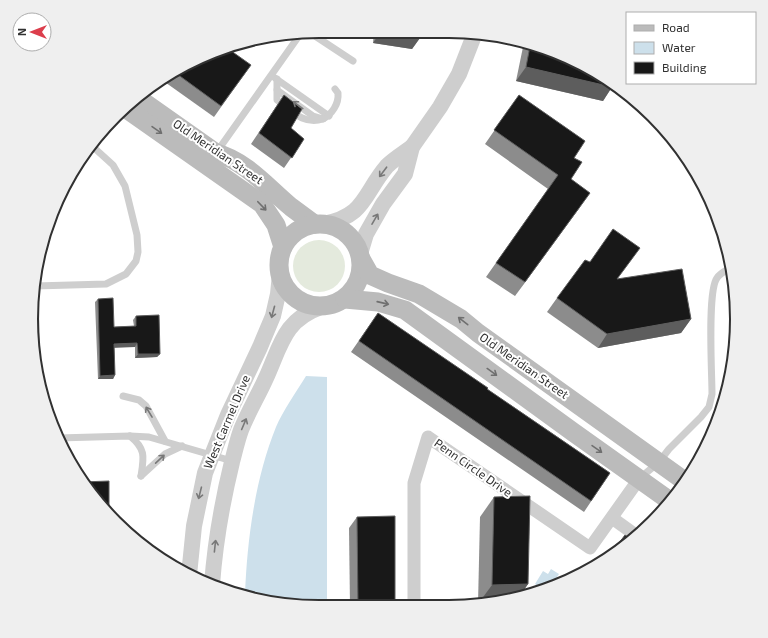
<svg xmlns="http://www.w3.org/2000/svg" width="768" height="638" font-family="'Exo 2',sans-serif">
<style>
.green{fill:#e4eadd}
.water{fill:#cde0eb}
.lines{fill:none;stroke-linecap:round;stroke-linejoin:round}
.service{stroke:#cecece;stroke-width:7}
.minor{stroke:#cecece;stroke-width:13}
.tertiary{stroke:#cecece;stroke-width:16}
.secondary{stroke:#bbb;stroke-width:19}
.wall{fill:#8c8c8c}
.shaded-wall{fill:#5d5d5d}
.building{fill:#181818;stroke:#5d5d5d}
.oneway{stroke:#787878}
.oneway2{stroke:#6f6f6f}
.labels{text-anchor:middle;stroke-width:4;stroke-linejoin:round;paint-order:stroke}
.street-label{font-size:12px;fill:#313131;stroke:#fff}
.rim{fill:none;stroke:#313131;stroke-width:2}
</style>
<rect width="100%" height="100%" fill="#fff"/>
<circle class="green" cx="319" cy="266" r="26"/>
<g class="water">
<path d="M306,376L327,377V606H300L245,595C247,540 255,479 276,427C283,411 296,392 306,376Z"/>
<path d="M551,569L559,574L550,588L539,591L537,590L539,587L535,584L543,571L548,574Z"/>
</g>
<g class="lines">
<g class="service">
<path d="M309,32L353,61"/>
<path d="M275,78L329,116"/>
<path d="M277,79V90L313,116L323,119C332,114 339,104 338,93L335,89"/>
<path d="M277,90V100C292,111 303,125 323,119"/>
<path d="M216,153L301,33"/>
<path d="M35,285L37,376"/>
<path d="M35,286L106,284L126,274L136,261L138,252L137,235L125,186L113,165L91,145"/>
<path d="M123,396L139,400L146,406L165,441"/>
<path d="M130,436C146,449 144,457 141,476"/>
<path d="M58,438L130,436L149,437L232,461"/>
<path d="M141,476L165,454L182,446"/>
<path d="M640,478L659,462L669,449L701,417L709,407L712,394C712,373 707,291 717,278C720,273 727,270 732,267"/>
</g>
<g class="minor">
<path d="M612,518L637,536"/>
<path d="M414,607V483L428,437L590,548L639,479"/>
</g>
<g class="tertiary">
<path d="M323,224C366,216 363,194 387,166C394,159 404,153 412,147"/>
<path d="M360,254L366,234L383,204L405,174L412,147L440,107L459,74L475,33"/>
<path d="M189,575L194,526L205,473L228,415L260,347L273,316L278,294L280,274"/>
<path d="M212,585C215,543 222,503 232,462C235,451 237,441 241,430C248,412 258,396 266,378C281,345 284,320 321,307"/>
</g>
<g class="secondary">
<path d="M138,98L216,153C246,161 268,188 291,207C299,213 306,218 314,224"/>
<path d="M125,108L262,204L276,225L283,247"/>
<circle cx="320" cy="265" r="41"/>
<path d="M361,259L370,275L388,283L419,294L461,319L478,333L686,482"/>
<path d="M345,299L378,302L405,310L573,432L670,501"/>
</g>
</g>
<g class="wall">
<path d="M374,31H425L412,49L373,43Z"/>
<path d="M525,45L559,53L612,87L603,101L516,81L523,47Z"/>
<path d="M251,65L214,117L162,80L175,69Z"/>
<path d="M284,95L291,128L304,139L284,168L251,144Z"/>
<path d="M519,95L574,158L571,179L580,207L515,296L486,277L548,189L485,144Z"/>
<path d="M618,279L691,319L681,333L598,348L547,312L557,298Z"/>
<path d="M98,299L114,327L134,326L133,320L136,316L160,354L157,357L135,358V347H114L115,375L113,379H98L95,302Z"/>
<path d="M378,313L487,389L610,473L584,512L351,352Z"/>
<path d="M494,497L528,584L519,597L505,601L478,604L480,517Z"/>
<path d="M357,517L395,607H350L349,528Z"/>
</g>
<g class="shaded-wall">
<path d="M381,31H425L412,49L373,43Z"/>
<path d="M526,67L612,87L603,101L516,81Z"/>
<path d="M590,193L580,207L515,296L525,282Z"/>
<path d="M691,319L681,333L598,348L607,334Z"/>
<path d="M137,343L135,347L111,348L114,344Z"/>
<path d="M138,354H160L157,357L135,358Z"/>
<path d="M115,375L113,379H98L100,376Z"/>
<path d="M528,584L519,597L505,601L478,604L492,585Z"/>
</g>
<g class="building">
<path d="M530,46L559,53L609,80L613,83L612,87L526,67Z"/>
<path d="M227,48L251,65L221,106L173,71L175,69Z"/>
<path d="M284,95L302,109L291,128L304,139L292,158L259,133Z"/>
<path d="M519,95L585,141L574,158L582,162L571,179L590,193L525,282L496,263L558,175L494,130Z"/>
<path d="M613,229L640,248L617,279L682,269L691,319L607,334L557,298L585,260L590,262Z"/>
<path d="M113,298L114,327L136,326V316L159,315L160,354H138L137,343L114,344L115,375L100,376L98,299Z"/>
<path d="M378,313L488,388L487,389L610,473L591,501L359,341Z"/>
<path d="M109,481V513L82,482Z"/>
<path d="M530,496L528,584L492,585L494,497Z"/>
<path d="M395,516V607H358L357,517Z"/>
<path d="M625,535L632,540L607,559Z"/>
</g>
<defs><path id="oneway-shaft" d="M-6 0H5M1.5-3L5.5 0L1.5 3" fill="none" stroke-width="1.6" stroke-linecap="round" stroke-linejoin="round"/></defs>
<g class="oneway">
<use href="#oneway-shaft" transform="translate(298 105) rotate(-144)"/>
<use href="#oneway-shaft" transform="translate(383 172) rotate(127)"/>
<use href="#oneway-shaft" transform="translate(375 219) rotate(-60)"/>
<use href="#oneway-shaft" transform="translate(273 312) rotate(105)"/>
<use href="#oneway-shaft" transform="translate(149 412) rotate(-121)"/>
<use href="#oneway-shaft" transform="translate(244 424) rotate(-67)"/>
<use href="#oneway-shaft" transform="translate(160 459) rotate(-43)"/>
<use href="#oneway-shaft" transform="translate(200 493) rotate(104)"/>
<use href="#oneway-shaft" transform="translate(215 546) rotate(-84)"/>
</g>
<g class="oneway2">
<use href="#oneway-shaft" transform="translate(157 130) rotate(35)"/>
<use href="#oneway-shaft" transform="translate(262 206) rotate(46)"/>
<use href="#oneway-shaft" transform="translate(383 303) rotate(13)"/>
<use href="#oneway-shaft" transform="translate(463 321) rotate(-142)"/>
<use href="#oneway-shaft" transform="translate(492 372) rotate(36)"/>
<use href="#oneway-shaft" transform="translate(597 449) rotate(35)"/>
</g>
<g class="labels">
<g class="street-label">
<text transform="translate(218 152) rotate(34)" y="4">Old Meridian Street</text>
<text transform="translate(524 366) rotate(35)" y="4">Old Meridian Street</text>
<text transform="translate(227 422) rotate(-67)" y="4">West Carmel Drive</text>
<text transform="translate(473 468) rotate(35)" y="4">Penn Circle Drive</text>
</g>
</g>
<path d="M0 0H768V638H0ZM319 38H449A281 281 0 0 1 730 319V319A281 281 0 0 1 449 600H319A281 281 0 0 1 38 319V319A281 281 0 0 1 319 38Z" fill="#efefef" fill-rule="evenodd"/>
<path class="rim" d="M319 38H449A281 281 0 0 1 730 319V319A281 281 0 0 1 449 600H319A281 281 0 0 1 38 319V319A281 281 0 0 1 319 38Z"/>
<rect x="626" y="12" width="130" height="72" fill="#ffffff" stroke="#adadad"/>
<rect x="634" y="25" width="20" height="6" fill="#bbbbbb" stroke="#adadad"/>
<text x="662" y="32" font-size="12" fill="#313131">Road</text>
<rect x="634" y="42" width="20" height="12" fill="#cde0eb" stroke="#adadad"/>
<text x="662" y="52" font-size="12" fill="#313131">Water</text>
<rect x="634" y="62" width="20" height="12" fill="#181818" stroke="#adadad"/>
<text x="662" y="72" font-size="12" fill="#313131">Building</text>
<g transform="translate(32 32) rotate(270)"><circle r="19" fill="#ffffff" stroke="#adadad"/>
<path d="M0-3L7 15L0 10L-7 15Z" fill="#dc3e4c"/>
<text y="-6" font-size="11" font-weight="bold" text-anchor="middle" fill="#313131">N</text>
</g>
</svg>
